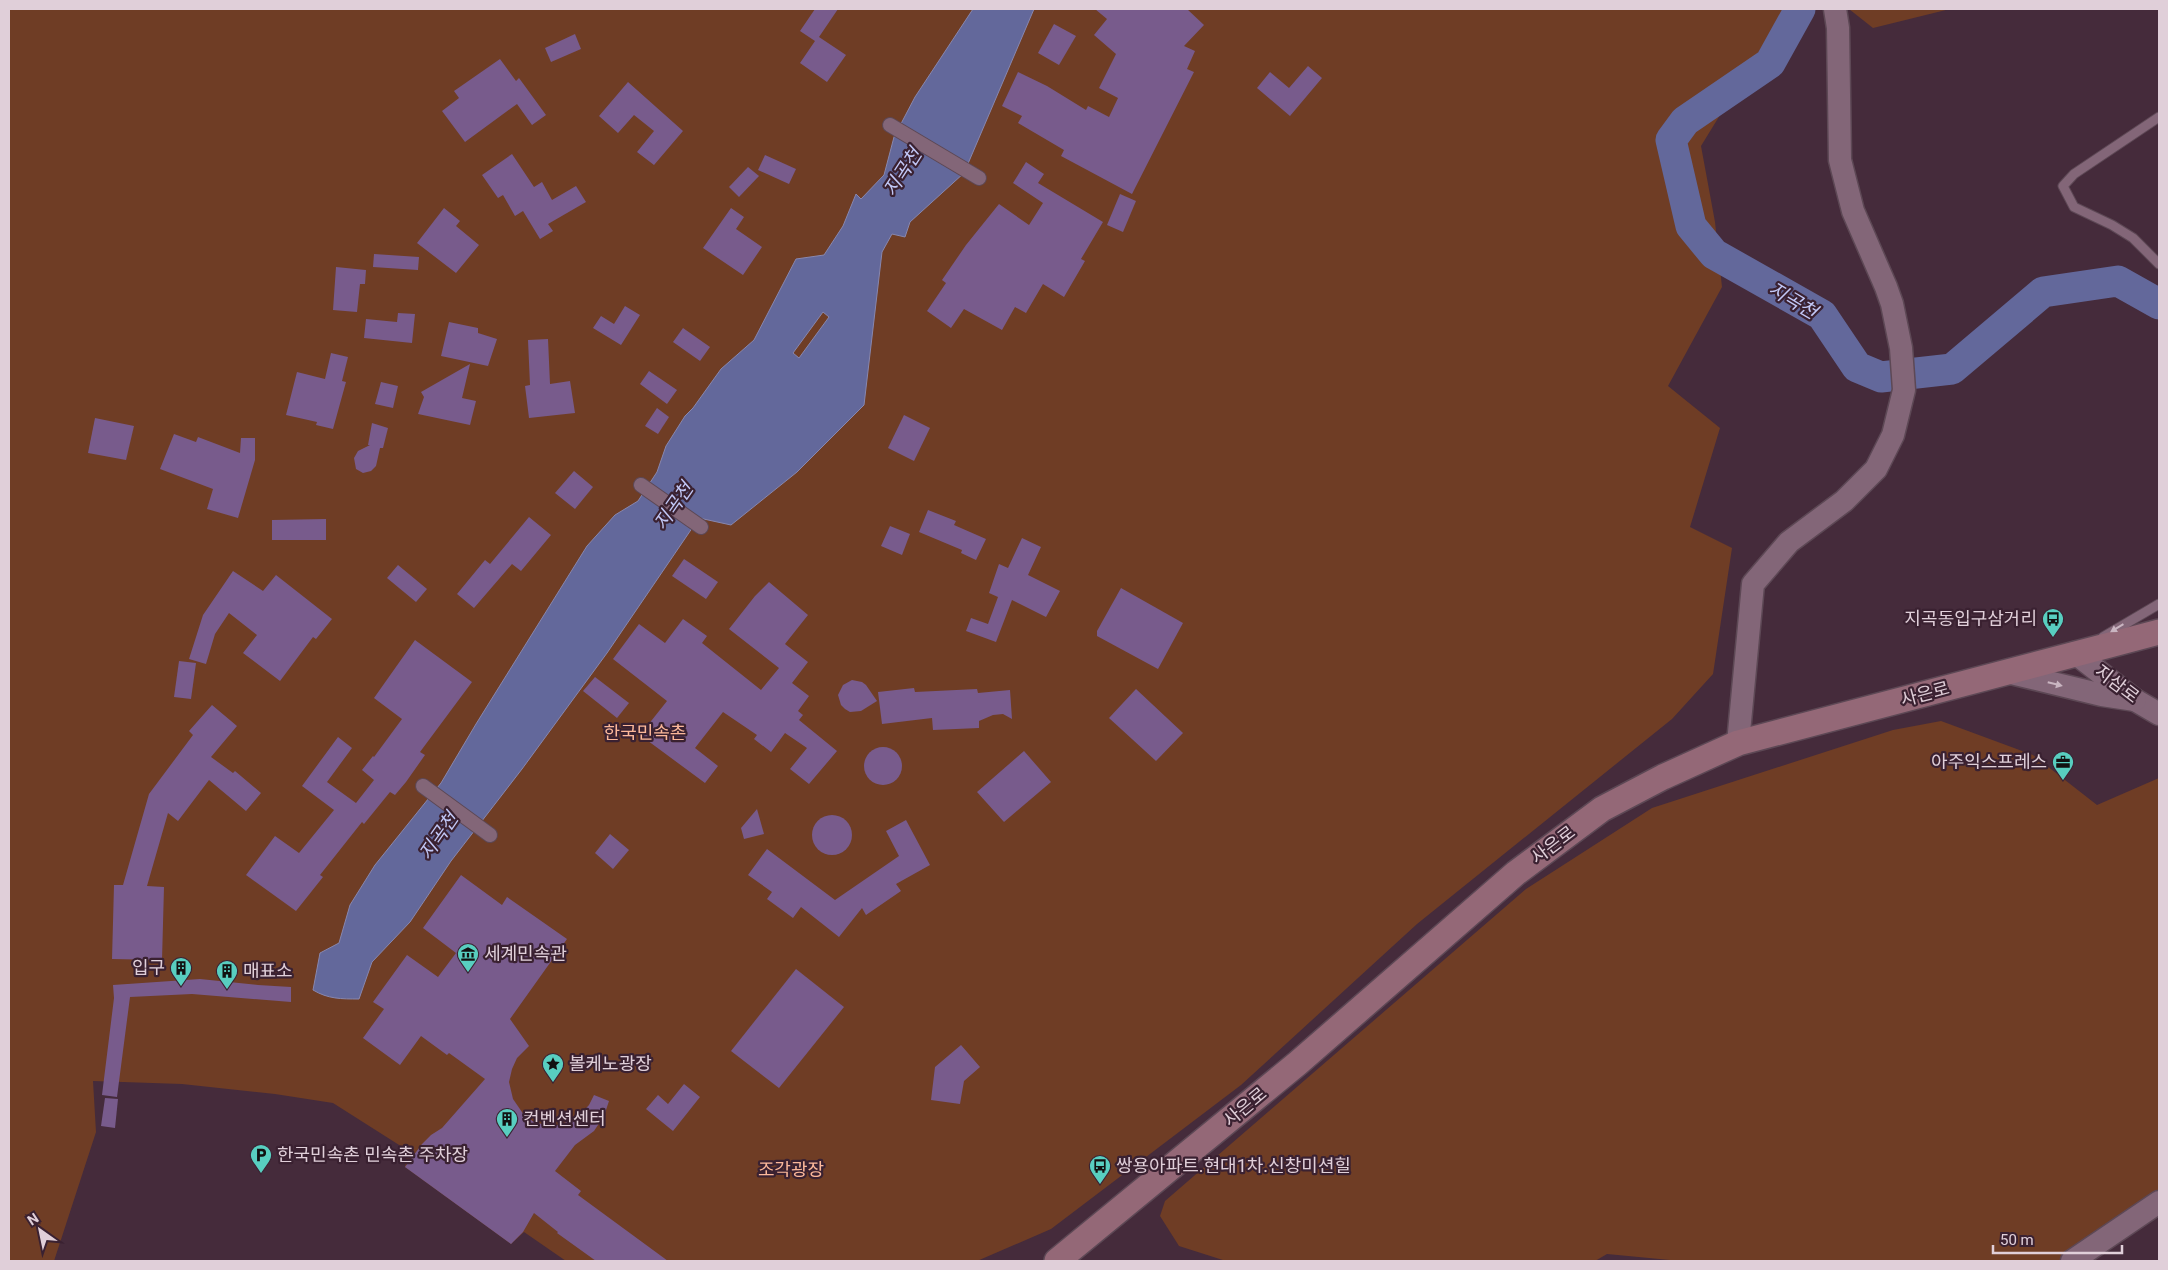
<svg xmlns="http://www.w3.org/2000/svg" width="2168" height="1270" font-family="Roboto,'Noto Sans KR',sans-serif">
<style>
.green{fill:#6f3d25}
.water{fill:#63689b;stroke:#8887ae;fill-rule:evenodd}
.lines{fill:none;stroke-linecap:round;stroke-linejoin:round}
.river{stroke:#63689b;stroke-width:31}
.building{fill:#785b8c}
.service-casing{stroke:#5d4855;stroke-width:11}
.pedestrian-casing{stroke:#5d4855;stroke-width:16}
.tertiary-casing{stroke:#5d4855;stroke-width:25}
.secondary-casing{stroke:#5d4855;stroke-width:28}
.service{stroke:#836678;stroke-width:9}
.pedestrian{stroke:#836678;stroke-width:14}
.tertiary{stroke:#836678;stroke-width:22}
.secondary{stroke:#946877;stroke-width:25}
.oneway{fill:#c9b5c1}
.labels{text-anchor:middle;stroke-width:4.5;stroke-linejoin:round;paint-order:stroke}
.poi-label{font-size:18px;fill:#e0cfd9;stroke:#3a2131;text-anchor:start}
.street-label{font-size:18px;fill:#e0cfd9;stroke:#3a2131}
.park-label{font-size:18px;fill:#fcb89a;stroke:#3a2131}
.water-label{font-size:19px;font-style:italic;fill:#c2c8f7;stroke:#3a2131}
</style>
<rect width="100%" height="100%" fill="#452b3b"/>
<g class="green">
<path d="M9,9H1785L1701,146L1715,222L1722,287L1668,386L1720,428L1690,527L1732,548L1713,674L1672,719L1417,924L1241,1085L1051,1229L977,1261H566L524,1232L511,1244L405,1167L407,1150L333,1103L275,1094L182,1084L93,1081L96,1132L54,1261H9Z"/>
<path d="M1849,9H1950L1873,28Z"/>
<path d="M1941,721L2033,755L2097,805L2159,778V1195L2064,1261L1670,1260L1607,1254L1595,1261H1226L1179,1246L1160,1216L1165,1201L1526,889L1652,808L1893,730Z"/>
</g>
<path class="water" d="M973,9H1034L964,173L910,222L905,237L892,234L882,252L864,405L797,472L731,525L699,518L607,653L522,769L451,861L410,922L372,962L359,999C341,999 328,999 313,990L320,953L339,943L350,905L375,865L441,783L476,724L587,546L615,515L638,501L657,472L666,446L685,416L693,408L721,369L754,340L796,259L824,255L843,226L856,194L861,199L884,175L894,137L915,97ZM823,312L829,317L799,358L793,353Z"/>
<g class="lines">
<path class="river" d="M1800,9L1770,63L1685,121L1671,140L1691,226L1714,254L1822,315L1857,367L1881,377L1952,369L2043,292L2118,281L2159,304"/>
</g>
<g class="building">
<path d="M815,9H838L819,37L846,55L827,82L800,63L815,41L800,31Z"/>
<path d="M1095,9H1187L1204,25L1184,46L1195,51L1187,69L1194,72L1132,194L1061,156L1064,150L1018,123L1022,116L1002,106L1018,72L1047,86L1086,110L1088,106L1109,117L1118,98L1099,88L1116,54L1094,35L1107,19Z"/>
<path d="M1054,24L1076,36L1059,65L1038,53Z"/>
<path d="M575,34L581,49L551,62L545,48Z"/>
<path d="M500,59L516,81L519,78L546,115L532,125L517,104L465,142L442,111L459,98L454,91Z"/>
<path d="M1308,66L1322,78L1290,116L1257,88L1270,72L1289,88Z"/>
<path d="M628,82L683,131L654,165L637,152L654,131L634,115L618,133L599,116Z"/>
<path d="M512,154L534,187L542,182L552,200L576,186L586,202L548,224L553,231L540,239L523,211L515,216L503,195L498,198L482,175Z"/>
<path d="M765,155L796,169L789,184L758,170Z"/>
<path d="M1026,162L1044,174L1038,183L1103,222L1081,259L1085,261L1064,297L1043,284L1026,313L1015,307L1002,330L964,309L951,328L927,311L946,283L942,280L966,245L999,204L1029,225L1043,203L1013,183Z"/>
<path d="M748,167L759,176L739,197L729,187Z"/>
<path d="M1120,194L1136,201L1123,232L1107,225Z"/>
<path d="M444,208L460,221L456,226L479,245L456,273L417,243Z"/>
<path d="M731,208L744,217L736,229L762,247L743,275L703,248Z"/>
<path d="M374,254L419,257L418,270L373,267Z"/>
<path d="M336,267L366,270L365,284H360L357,312L333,310Z"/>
<path d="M625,306L640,315L621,345L593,328L601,316L614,324Z"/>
<path d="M398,313L415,314L412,343L364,338L366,319L397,322Z"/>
<path d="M449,322L478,328V333L497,339L488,366L441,356Z"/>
<path d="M683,328L710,347L700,361L673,342Z"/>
<path d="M548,339L550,384L570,381L575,413L529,418L525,386L530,385L528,340Z"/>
<path d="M331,353L348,357L342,381L346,382L333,429L316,425L317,422L286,415L297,372L325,379Z"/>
<path d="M470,364L462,398L476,401L470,425L418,414L424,397L421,392Z"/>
<path d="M649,371L677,390L667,404L640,384Z"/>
<path d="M381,382L398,386L393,408L375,404Z"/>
<path d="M657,408L669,417L658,434L645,426Z"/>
<path d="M904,415L930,428L914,461L888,448Z"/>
<path d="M95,418L134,426L126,460L88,453Z"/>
<path d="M372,423L388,428L383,448H380L376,466L371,471L363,473L356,469L354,458L358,451L370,445H368Z"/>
<path d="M174,434L196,442L198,437L240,453L241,438H255V460L238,518L207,509L213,489L160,469Z"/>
<path d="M574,471L593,487L575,509L555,493Z"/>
<path d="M928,510L956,521L954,525L986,539L976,560L961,553L962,550L919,532Z"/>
<path d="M529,517L551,535L521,571L512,564L474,608L457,594L485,560L490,564Z"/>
<path d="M326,519V540H272V520Z"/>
<path d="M890,526L910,534L902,555L881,546Z"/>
<path d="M1022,538L1041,547L1028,575L1060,591L1046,617L1012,600L996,642L966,631L971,618L988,624L998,597L989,593L999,564L1008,568Z"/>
<path d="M684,559L718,582L706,599L672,576Z"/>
<path d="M398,565L427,589L416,602L387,578Z"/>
<path d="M233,571L263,591L276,575L332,619L316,639L313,637L280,681L243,653L257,635L229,613L215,634L206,664L189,659L203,615Z"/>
<path d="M769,582L808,615L785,644L808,662L792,683L809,696L798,711L803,715L799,720L837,751L809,784L790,769L807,748L785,733L771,752L754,739L757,735L723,712L695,748L718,766L705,783L640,735L667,701L613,659L639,624L665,643L683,619L707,636L702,643L761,690L779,668L729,629L755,596Z"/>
<path d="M1121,588L1183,623L1158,669L1097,636V631Z"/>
<path d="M415,640L472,682L420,752L425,755L406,782L395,795L390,792L364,824L362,822L320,875L323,877L296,911L246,875L275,836L299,853L334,810L302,786L338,737L352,748L327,782L356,803L374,780L362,770L373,756L374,757L402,719L374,698Z"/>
<path d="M179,661L196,663L191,699L174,697Z"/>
<path d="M595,677L629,703L617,718L583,691Z"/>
<path d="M852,680L862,682L866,685L877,701L861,711L850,712L845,709L841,705L838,695L843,685Z"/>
<path d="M914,688L915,692L977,689L978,693L1010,690L1012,719L1003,714L993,715L979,721V728L933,730L932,718L882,724L878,692Z"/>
<path d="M1136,689L1183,733L1156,761L1109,718Z"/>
<path d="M212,705L237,726L211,757L233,773L235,771L261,793L246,811L209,780L178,821L168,813L147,886L164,887L162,960L112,959L114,885H123L149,794L193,735L189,731Z"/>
<circle cx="883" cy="766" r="19"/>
<path d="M1024,751L1051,782L1004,822L977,792Z"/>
<path d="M757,809L764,834L744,839L741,828Z"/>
<circle cx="832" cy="835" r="20"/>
<path d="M906,820L930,865L896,884L901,891L866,915L862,908L839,937L801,907L793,918L767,899L772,892L748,875L767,849L835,900L899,856L886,831Z"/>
<path d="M610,834L629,850L613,869L595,853Z"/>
<path d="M461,875L502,905L507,897L567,939L510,1019L529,1046L517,1058L512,1069L509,1082L513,1099L524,1115L534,1122L546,1125H558L576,1119L589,1105L594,1095L609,1101L604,1116L594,1131L575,1145L555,1171L581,1191L578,1195L668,1261H596L557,1233L558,1232L534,1213L523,1232L511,1244L405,1167L422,1144L431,1135L442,1128L485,1079L449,1053L447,1055L421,1036L400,1065L363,1038L384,1009L373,1002L407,955L438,977L456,953L423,928Z"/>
<path d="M796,969L844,1007L779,1088L731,1051Z"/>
<path d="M200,979L258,985L291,987V1002L192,994L130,997L117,1097L102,1095L114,998L113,985Z"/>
<path d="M961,1045L980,1067L964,1081L960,1104L931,1100L935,1067Z"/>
<path d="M684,1084L700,1097L673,1131L646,1109L658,1095L668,1104Z"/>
<path d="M105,1098L118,1099L115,1128L101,1126Z"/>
</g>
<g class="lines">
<g class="service-casing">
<g id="service">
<path d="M2159,117L2074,174L2063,186L2074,207L2112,225L2133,238L2159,264"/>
<path d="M2103,637L2159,604"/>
</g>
</g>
<g class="pedestrian-casing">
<g id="pedestrian">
<path d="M890,125L979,178"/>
<path d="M641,485L701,527"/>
<path d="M423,786L490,835"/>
</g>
</g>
<g class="tertiary-casing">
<g id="tertiary">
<path d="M2075,653L2135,700L2159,714"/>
<path d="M2007,672L2102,695L2135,700"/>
<path d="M1738,743L1753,584L1789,542L1844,501L1876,469L1893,435L1904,390L1901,348L1892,304L1886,287L1853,211L1840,160L1838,28L1835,9"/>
<path d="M2072,1261L2159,1202"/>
</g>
</g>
<g class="secondary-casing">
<path id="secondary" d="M1057,1261L1298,1063L1516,873L1602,809L1663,777L1738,743L2159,632"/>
</g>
<use href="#service" class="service"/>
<use href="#pedestrian" class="pedestrian"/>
<use href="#tertiary" class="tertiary"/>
<use href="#secondary" class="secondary"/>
</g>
<defs><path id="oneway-solid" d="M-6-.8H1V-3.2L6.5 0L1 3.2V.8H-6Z" transform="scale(1.25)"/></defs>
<g class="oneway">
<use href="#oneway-solid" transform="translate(2117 628) rotate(149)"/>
<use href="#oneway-solid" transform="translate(2055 684) rotate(14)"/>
</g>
<defs>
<g id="bus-pin" transform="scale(1.125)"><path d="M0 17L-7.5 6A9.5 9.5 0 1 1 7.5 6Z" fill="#58cec0" stroke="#3a2131"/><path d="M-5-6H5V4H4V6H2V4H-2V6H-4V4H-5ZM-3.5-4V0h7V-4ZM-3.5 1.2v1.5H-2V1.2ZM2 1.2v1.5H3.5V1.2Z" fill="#111"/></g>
<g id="office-pin" transform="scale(1.125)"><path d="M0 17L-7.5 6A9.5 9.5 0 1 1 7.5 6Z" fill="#58cec0" stroke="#3a2131"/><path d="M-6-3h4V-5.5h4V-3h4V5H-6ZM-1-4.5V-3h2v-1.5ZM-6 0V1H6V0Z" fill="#111"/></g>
<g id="museum-pin" transform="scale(1.125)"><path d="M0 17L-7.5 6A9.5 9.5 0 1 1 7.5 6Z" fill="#58cec0" stroke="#3a2131"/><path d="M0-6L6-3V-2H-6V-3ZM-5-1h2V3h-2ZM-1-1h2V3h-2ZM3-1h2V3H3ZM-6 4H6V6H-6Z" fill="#111"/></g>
<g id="building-pin" transform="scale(1.125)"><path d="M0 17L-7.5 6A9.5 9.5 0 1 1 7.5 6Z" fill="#58cec0" stroke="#3a2131"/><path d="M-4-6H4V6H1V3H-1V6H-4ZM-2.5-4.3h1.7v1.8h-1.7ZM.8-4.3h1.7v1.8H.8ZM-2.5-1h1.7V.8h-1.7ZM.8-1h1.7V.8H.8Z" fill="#111"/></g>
<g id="sight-pin" transform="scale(1.125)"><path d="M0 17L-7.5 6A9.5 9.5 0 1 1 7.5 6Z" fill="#58cec0" stroke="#3a2131"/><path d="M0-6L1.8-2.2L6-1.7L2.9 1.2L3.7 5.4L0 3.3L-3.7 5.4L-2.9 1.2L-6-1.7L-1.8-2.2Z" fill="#111"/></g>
<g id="parking-pin" transform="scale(1.125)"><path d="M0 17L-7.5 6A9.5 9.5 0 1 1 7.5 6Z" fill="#58cec0" stroke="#3a2131"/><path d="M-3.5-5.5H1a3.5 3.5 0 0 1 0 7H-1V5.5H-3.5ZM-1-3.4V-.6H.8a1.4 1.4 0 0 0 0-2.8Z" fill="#111"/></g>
</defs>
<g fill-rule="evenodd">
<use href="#bus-pin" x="2053" y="619"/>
<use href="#office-pin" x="2063" y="762"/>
<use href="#museum-pin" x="468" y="954"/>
<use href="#building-pin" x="181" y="968"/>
<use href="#building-pin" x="227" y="971"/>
<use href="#sight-pin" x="553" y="1064"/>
<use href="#building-pin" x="507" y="1119"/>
<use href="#parking-pin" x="261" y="1155"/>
<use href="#bus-pin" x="1100" y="1166"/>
</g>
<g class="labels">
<g class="poi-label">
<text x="2037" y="625" text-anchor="end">지곡동입구삼거리</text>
<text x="2047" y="768" text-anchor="end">아주익스프레스</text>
<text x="484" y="960">세계민속관</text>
<text x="165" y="974" text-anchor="end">입구</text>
<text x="243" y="977">매표소</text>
<text x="569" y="1070">볼케노광장</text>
<text x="523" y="1125">컨벤션센터</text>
<text x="277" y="1161">한국민속촌 민속촌 주차장</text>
<text x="1116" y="1172">쌍용아파트.현대1차.신창미션힐</text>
</g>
<g class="street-label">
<text transform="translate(2117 684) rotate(37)" y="6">지삼로</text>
<text transform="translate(1925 694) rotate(-15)" y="6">사은로</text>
<text transform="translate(1553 845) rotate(-37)" y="6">사은로</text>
<text transform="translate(1245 1107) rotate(-40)" y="6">사은로</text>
</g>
<g class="park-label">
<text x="645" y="739">한국민속촌</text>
<text x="791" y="1176">조각광장</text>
</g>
<g class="water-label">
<text transform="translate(902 172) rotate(-57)" y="7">지곡천</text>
<text transform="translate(1793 300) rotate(31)" y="7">지곡천</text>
<text transform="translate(673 506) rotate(-55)" y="7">지곡천</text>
<text transform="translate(438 836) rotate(-55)" y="7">지곡천</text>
</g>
</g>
<rect width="2168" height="1270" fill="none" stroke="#e0cfd9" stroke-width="20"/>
<g transform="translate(40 1230) rotate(327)" stroke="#3a2131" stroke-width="4" paint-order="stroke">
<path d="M0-4L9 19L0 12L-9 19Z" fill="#e0cfd9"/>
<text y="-8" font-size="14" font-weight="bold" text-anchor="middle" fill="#e0cfd9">N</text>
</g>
<path d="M1993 1245v8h129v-8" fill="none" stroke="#e0cfd9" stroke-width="2.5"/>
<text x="2000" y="1245" font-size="15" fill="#e0cfd9" stroke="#3a2131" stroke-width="4" paint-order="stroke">50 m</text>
</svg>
